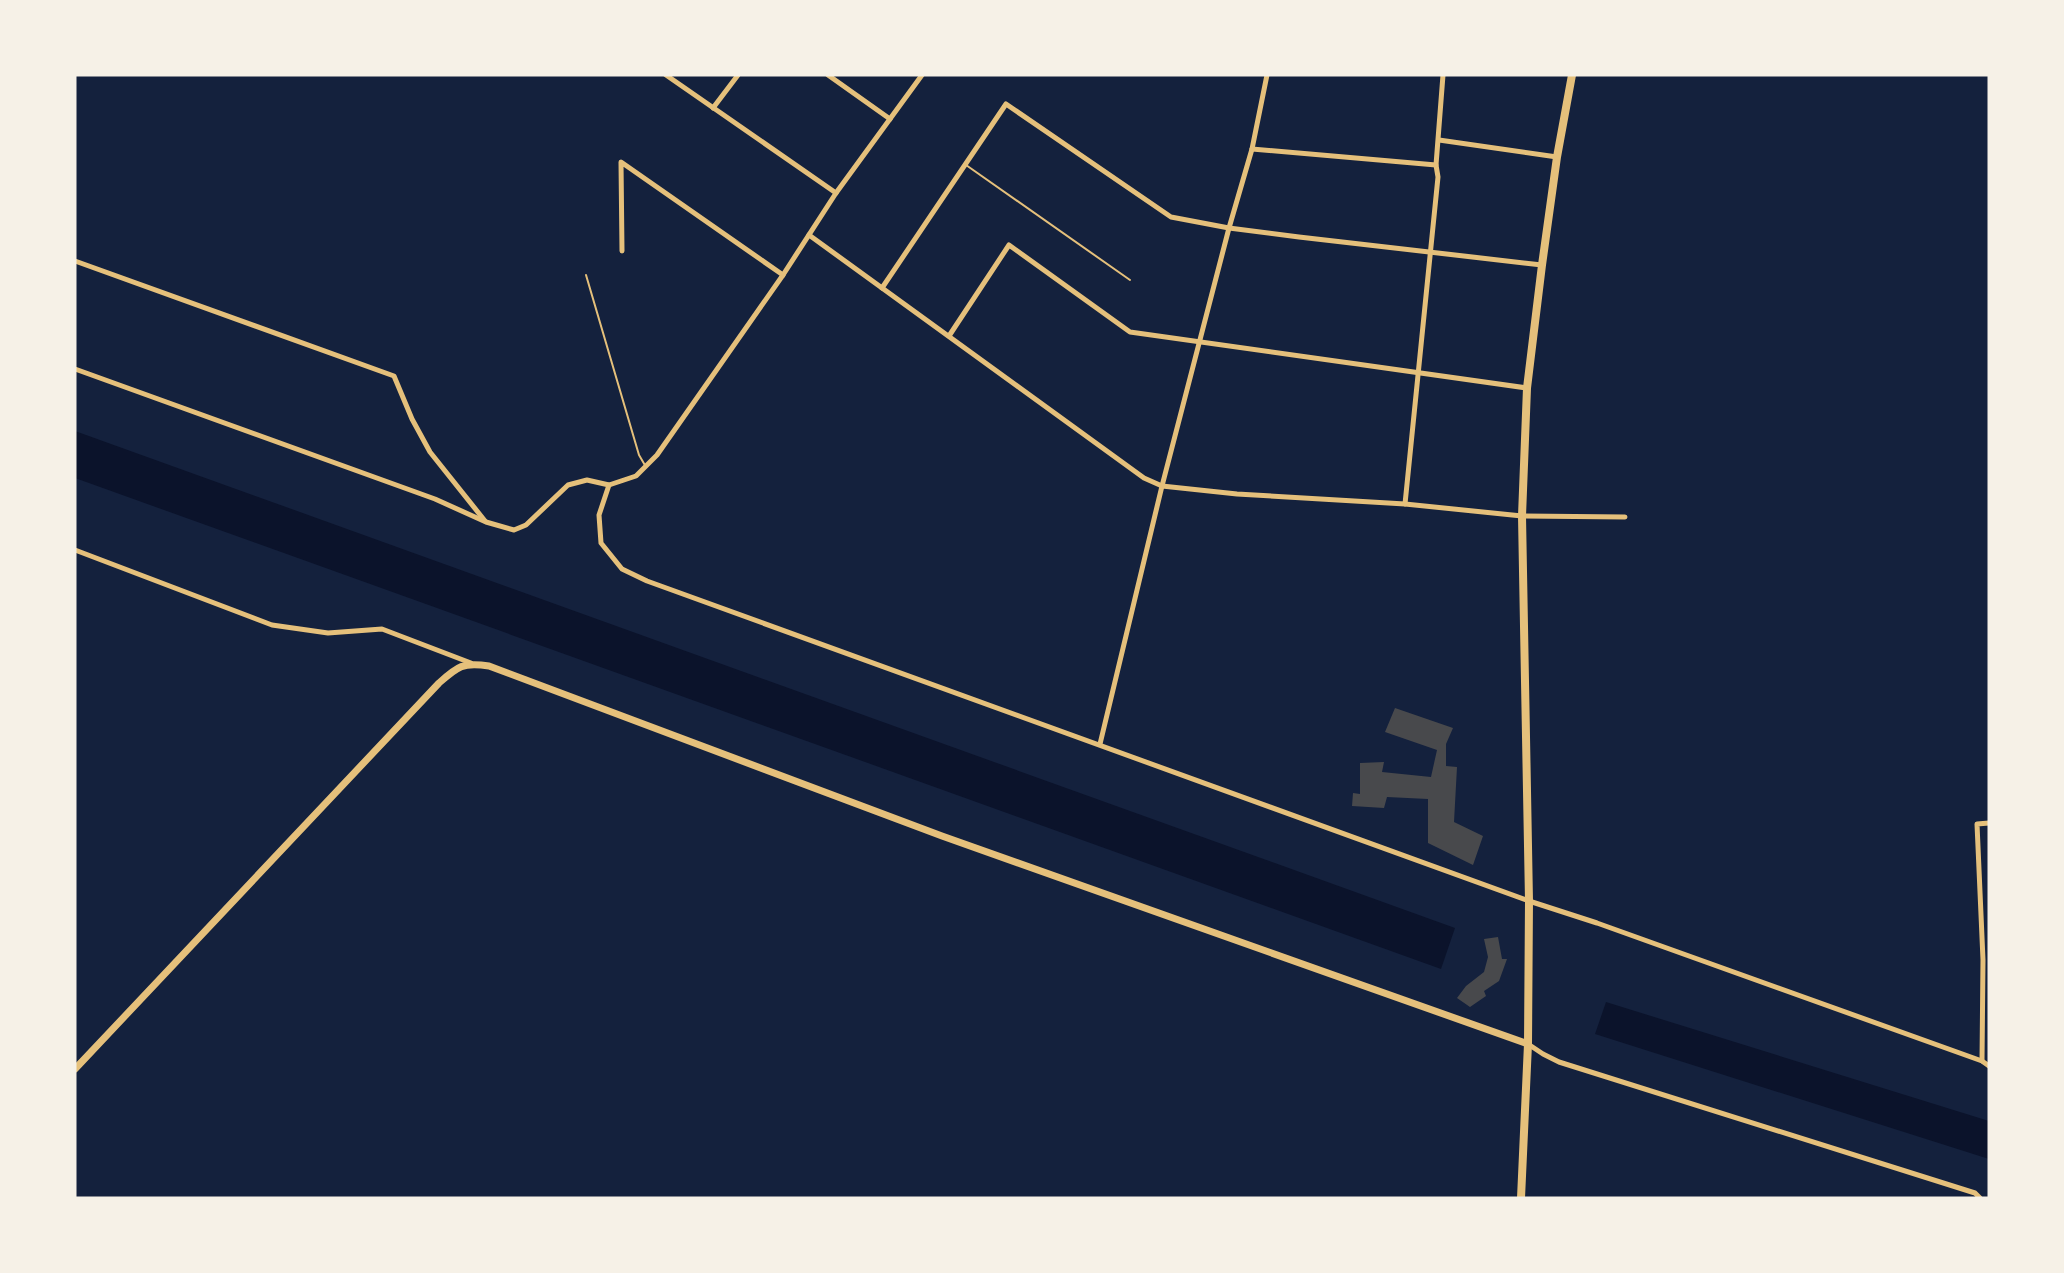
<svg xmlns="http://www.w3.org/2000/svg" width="2064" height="1273" font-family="'Roboto Condensed',sans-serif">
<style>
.water{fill:#0b132b}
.building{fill:#48494c}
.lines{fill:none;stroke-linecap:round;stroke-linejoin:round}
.service{stroke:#e5c07b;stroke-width:2}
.minor{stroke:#e5c07b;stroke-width:5}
.tertiary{stroke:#e5c07b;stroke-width:7}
.primary{stroke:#e5c07b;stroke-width:8}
</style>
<rect width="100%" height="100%" fill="#14213d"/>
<g class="water">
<path d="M75,431L1455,928L1441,969L75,478Z"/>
<path d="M1606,1002L1989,1121V1159L1595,1034Z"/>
</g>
<g class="building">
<path d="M1395,708L1453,728L1446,744V766L1457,767L1454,822L1483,836L1473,865L1428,843V799L1387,797L1384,808L1352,806L1353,793L1360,794V763L1384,762L1382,772L1431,777L1437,750L1385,732Z"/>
<path d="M1498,937L1502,959H1507L1499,981L1484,991L1486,996L1470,1007L1457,998L1466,986L1484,972L1488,957L1484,939Z"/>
</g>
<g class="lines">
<g class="service">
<path d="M966,165L1130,280"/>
<path d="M586,275L639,455L646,467"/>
</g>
<g class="minor">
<path d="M666,75L836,193"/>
<path d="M828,75L890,119"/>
<path d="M713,108L738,75"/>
<path d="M1439,140L1557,157"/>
<path d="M1252,149L1436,165"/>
<path d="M809,235L1144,478L1162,486L1237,494L1405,504L1522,516L1625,517"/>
<path d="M622,251L621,162L783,275"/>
<path d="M75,261L394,376L412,419L430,452L485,521"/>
<path d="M882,288L1006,104L1171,217L1229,228L1299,237L1542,265"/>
<path d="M949,336L1009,245L1130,332L1527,388"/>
<path d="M75,369L435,499L486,522L514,530L526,525L568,485L587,480L609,485L636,476L657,455L783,275L836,193L922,75"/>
<path d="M609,485L599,515L601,543L622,569L647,581L1529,901L1597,923L1982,1061L1989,1066"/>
<path d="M1405,504L1438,177L1436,165L1443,75"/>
<path d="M75,550L272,625L328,633L382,629L471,663"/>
<path d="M1100,744L1162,486L1229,228L1252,149L1267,75"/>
<path d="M1528,1044L1543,1054L1559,1062L1975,1193L1980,1198"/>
<path d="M1982,1061L1983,960L1977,824L1989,823"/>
</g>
<path class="tertiary" d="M75,1069L439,683C458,666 463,662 489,666L942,836L1528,1044"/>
<path class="primary" d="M1521,1198L1528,1044L1529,901L1522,516L1527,388L1542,265L1557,157L1572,75"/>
</g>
<rect width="2064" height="1273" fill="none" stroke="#f6f1e7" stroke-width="153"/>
</svg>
